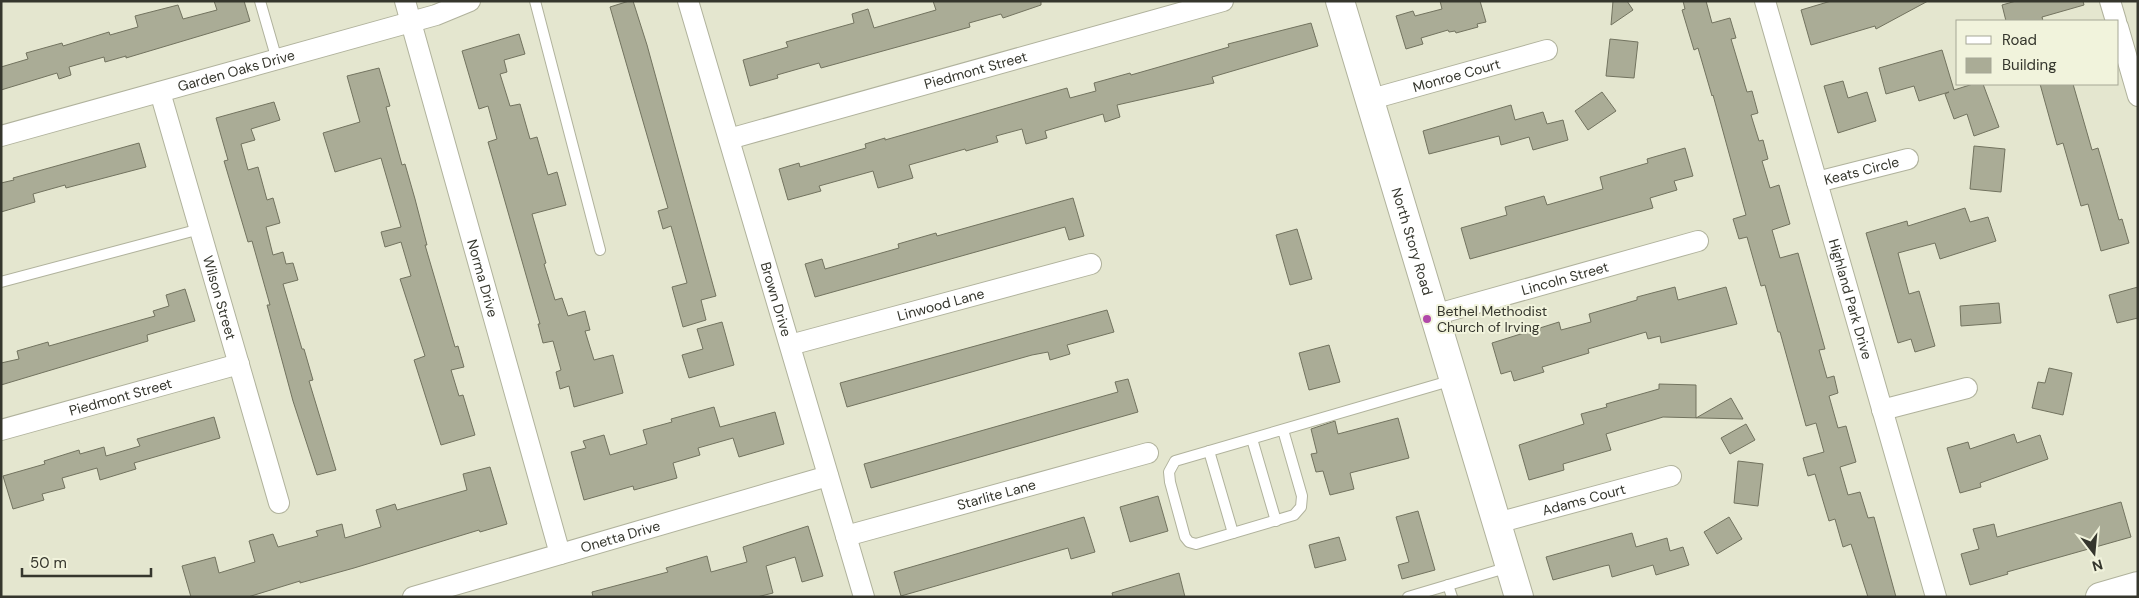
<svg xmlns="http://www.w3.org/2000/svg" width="2139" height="598" font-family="'DM Sans',sans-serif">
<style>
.building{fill:#aaac96;stroke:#72735f}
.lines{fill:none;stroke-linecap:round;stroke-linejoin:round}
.lane-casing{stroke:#b0b29c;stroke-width:12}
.street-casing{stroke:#b0b29c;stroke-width:22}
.secondary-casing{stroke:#b0b29c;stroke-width:30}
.lane{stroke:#fff;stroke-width:10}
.street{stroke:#fff;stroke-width:20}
.secondary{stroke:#fff;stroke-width:28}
.poi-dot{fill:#b148aa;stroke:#f1f3dc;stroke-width:2}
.labels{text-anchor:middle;stroke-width:4;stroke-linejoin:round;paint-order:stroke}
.street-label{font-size:14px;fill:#35362d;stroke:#f1f3dc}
.poi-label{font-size:14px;fill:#35362d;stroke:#f1f3dc;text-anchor:start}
</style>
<rect width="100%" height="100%" fill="#e4e6cf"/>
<g class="building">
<path d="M214,1H244L250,21L126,58V56L105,62L104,57L69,67L71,75L59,79L57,73L1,90V67L28,59L26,53L62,43L63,46L109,32L110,35L138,27L135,16L178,5L183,19L217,10Z"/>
<path d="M629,1H633L647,45L716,296L701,300L706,320L683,327L672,287L687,283L671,226L663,229L658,211L668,208L610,7Z"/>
<path d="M933,1H1041V5L1003,18L1001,14L969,23L970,27L821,68L819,63L777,75L778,78L750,86L743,60L788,47L786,42L854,23L852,14L868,9L874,28L936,10Z"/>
<path d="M1440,1H1480L1486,22L1477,24L1478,27L1456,33L1455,31L1449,32L1448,30L1421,38L1423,44L1406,49L1396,16L1413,11L1415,16L1442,9Z"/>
<path d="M1613,1H1627L1633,10L1611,25Z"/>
<path d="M1683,1H1706L1712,23L1730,18L1736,38L1731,39L1747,92L1752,91L1758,113L1751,115L1759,141L1763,140L1768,159L1762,161L1770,188L1779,185L1790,224L1772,230L1780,258L1798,253L1825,349L1819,350L1827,378L1834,376L1838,393L1829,396L1838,428L1846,426L1856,462L1840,467L1848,495L1860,492L1868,518L1874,517L1896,597H1868L1851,544L1843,547L1835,519L1829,521L1815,474L1808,476L1803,458L1824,452L1816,423L1806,426L1780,332H1778L1765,285L1761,286L1747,237L1739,239L1733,219L1746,215L1713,95L1712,96L1698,48L1694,50L1682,10L1685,9Z"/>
<path d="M1831,1H1928L1876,29L1875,26L1811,45L1801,10Z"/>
<path d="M2016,1H2083L2084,5L2042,17L2043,21H2006L2002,5Z"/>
<path d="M1311,23L1318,46L1212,77L1214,83L1117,105L1120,117L1105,122L1103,114L1045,131L1047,138L1026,144L1022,129L996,136L998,142L966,151L965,149L909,165L913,178L878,188L873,171L819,186L821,191L788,200L779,169L799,163L800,167L866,148L865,144L885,138V140L1067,88L1070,98L1096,91L1094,83L1130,73L1131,75L1229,47L1228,44Z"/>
<path d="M519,34L525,54L504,60L507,72L500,74L510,106L520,104L530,139L537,137L548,175L557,172L566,205L532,214L546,263L544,264L555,300L562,298L568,316L585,311L590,330L585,331L594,360L613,355L623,393L574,407L569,386L560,389L556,372L561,370L553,341L543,343L538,324H540L488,142L497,139L488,106L479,109L462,51Z"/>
<path d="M1610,39L1638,42L1634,78L1606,76Z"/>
<path d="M1942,50L1954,90L1973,84H1983L1999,127L1974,136L1967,114L1954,119L1945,94L1949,92L1919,101L1914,86L1886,94L1879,68Z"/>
<path d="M379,68L390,106L386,107L402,165L405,164L415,199L427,245H425L455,347L458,346L464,367L451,370L459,396L463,395L475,435L441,445L414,360L425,356L400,279L411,276L401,242L385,247L381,232L401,227L381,158L335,172L323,133L360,122L347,76Z"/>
<path d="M1843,81L1848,98L1867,92L1876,121L1838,133L1824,86Z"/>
<path d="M2040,84H2073L2092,150L2098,148L2119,220L2122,219L2129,243L2101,251L2088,204L2081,206L2063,143L2057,145Z"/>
<path d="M1602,92L1616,111L1588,130L1575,111Z"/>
<path d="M274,102L280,120L251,129L255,140L241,144L248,170L258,167L267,200L273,198L280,223L266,227L273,255L283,252L286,264L293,263L298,280L283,284L302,349H304L313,380L309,381L336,470L317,475L293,401L267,305H270L252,241L248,242L224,161L228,160L216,118Z"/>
<path d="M1511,105L1515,120L1543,112L1547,124L1563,120L1568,140L1533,150L1529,137L1501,145L1499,136L1429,154L1423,131Z"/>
<path d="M139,143L146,167L66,188L65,185L33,194L35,202L1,212V183L14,180L13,178Z"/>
<path d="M1974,146L2005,149L2001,192L1970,189Z"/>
<path d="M1685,148L1693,176L1674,181L1677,190L1650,198L1653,208L1470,259L1461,228L1507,215L1505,207L1544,196L1547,205L1603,189L1600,177L1648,163L1647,159Z"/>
<path d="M1073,198L1084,236L1069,240L1065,227L815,297L805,264L822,259L825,269L899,248L898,244L936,233L937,236Z"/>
<path d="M1965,208L1970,222L1988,217L1996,241L1940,259L1935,243L1898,253L1909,294L1919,291L1935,346L1915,352L1911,339L1898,343L1866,233L1907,221L1908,226Z"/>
<path d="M1297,229L1312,279L1290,285L1276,235Z"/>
<path d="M1675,287L1678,300L1726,287L1737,324L1661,343L1660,336L1648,339L1646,332L1588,349L1589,353L1542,367L1544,372L1514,381L1511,371L1501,374L1492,343L1559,322L1561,330L1591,322L1589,314L1637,300V297Z"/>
<path d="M2138,287V318L2117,323L2109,295Z"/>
<path d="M185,289L195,321L147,335L148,341L1,385V363L19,359L17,351L48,342L49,346L155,316L153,311L169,306L166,295Z"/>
<path d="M1999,303L2001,323L1961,326L1960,306Z"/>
<path d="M1107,310L1114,332L1067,345L1070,354L1050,360L1048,352L1032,355L847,407L840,383Z"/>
<path d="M722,322L734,365L689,378L682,355L703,349L697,329Z"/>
<path d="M1329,345L1340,382L1309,390L1299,353Z"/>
<path d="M2049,368L2072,373L2063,415L2032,408L2038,382L2045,383Z"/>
<path d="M1128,379L1138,412L871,488L864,464L1118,392L1115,382Z"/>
<path d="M1659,384L1696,385V418L1731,398L1743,419L1663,417L1606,434L1611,450L1563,464L1564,470L1529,480L1519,445L1584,424L1581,414L1607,407L1606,404L1659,389Z"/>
<path d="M714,407L720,427L775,412L784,444L739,457L733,438L698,448L700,455L673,463L677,478L634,490L633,486L584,500L571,452L586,448L583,441L604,435L610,455L647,444L643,430L672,422L671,419Z"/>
<path d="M214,417L220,438L134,463L136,469L100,480L97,468L62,478L65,488L42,494L44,500L13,509L3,476L45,464L44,461L79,450L80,454L104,447L106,456L140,446L137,439Z"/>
<path d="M1398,418L1409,458L1350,473L1354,489L1330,495L1323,471L1316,472L1311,454L1317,453L1311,429L1335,421L1338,434Z"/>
<path d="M1746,424L1755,440L1730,454L1721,438Z"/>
<path d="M2014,434L2017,443L2040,435L2048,459L1980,483L1981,487L1960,493L1947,448L1968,442L1970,449Z"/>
<path d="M1738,461L1763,464L1758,506L1734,503Z"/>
<path d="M490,467L507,524L480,532L479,530L354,568L300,583V581L248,597H191L182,566L215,557L219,573L255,562L249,541L273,534L278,547L318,536L316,531L342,524L345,538L381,527L376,510L395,504L397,510L467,490L463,474Z"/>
<path d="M1158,496L1168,531L1130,542L1120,507Z"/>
<path d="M2121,502L2131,537L2007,572L2008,574L1970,585L1961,554L1979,549L1973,529L1994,524L1997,537Z"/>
<path d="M1418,511L1435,570L1402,579L1398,565L1409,562L1396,517Z"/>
<path d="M1084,517L1095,552L1071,559L1068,548L901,596L894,572Z"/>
<path d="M1729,517L1742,539L1717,554L1704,532Z"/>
<path d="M808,526L823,576L802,582L795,557L766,566L773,593L757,597H593L592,592L668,572L666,568L707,556L711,572L747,562L743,547Z"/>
<path d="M1632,533L1636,547L1667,538L1670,551L1683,547L1689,565L1656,575L1653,565L1612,577L1609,565L1604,566L1553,580L1546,557Z"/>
<path d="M1339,537L1346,560L1315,568L1309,545Z"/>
<path d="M1179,573L1185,597H1113L1112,593Z"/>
</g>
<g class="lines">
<g class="lane-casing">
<g id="lane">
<path d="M260,1L277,60"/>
<path d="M535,1L600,250"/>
<path d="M1,282L200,229"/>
<path d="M1283,430L1302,496L1301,507L1294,515L1196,544L1189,542L1185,537L1170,482L1169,472L1175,461L1453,380"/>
<path d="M1252,439L1276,521"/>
<path d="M1209,451L1233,533"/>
<path d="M1448,585L1452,597"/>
<path d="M1408,597L1509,567"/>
</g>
</g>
<g class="street-casing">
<g id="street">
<path id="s1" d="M405,1L560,554"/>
<path id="s2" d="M688,1L864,597"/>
<path id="s3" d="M1765,1L1936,597"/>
<path d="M2110,1L2116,21"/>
<path d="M2118,27L2138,96"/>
<path id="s4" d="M160,92L279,503"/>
<path id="s5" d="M1368,100L1547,50"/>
<path id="s6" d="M1,136L436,15L470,1"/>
<path id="s7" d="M729,139L1223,1"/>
<path id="s8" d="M1817,182L1908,159"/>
<path id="s9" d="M1434,315L1698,241"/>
<path id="s10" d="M790,345L1091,264"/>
<path d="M1882,410L1967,388"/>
<path id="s11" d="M1,430L239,364"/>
<path id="s12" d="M1497,523L1671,476"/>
<path id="s13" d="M846,536L1148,453"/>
<path id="s14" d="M413,597L828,476"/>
</g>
</g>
<g class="secondary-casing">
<g id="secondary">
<path id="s15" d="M1340,1L1519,597"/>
<path d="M2100,597L2138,586"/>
</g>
</g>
<use href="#lane" class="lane"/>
<use href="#street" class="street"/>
<use href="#secondary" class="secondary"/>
</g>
<circle class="poi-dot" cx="1427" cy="319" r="5"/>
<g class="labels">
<g class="street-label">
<text dy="5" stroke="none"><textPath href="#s7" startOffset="256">Piedmont Street</textPath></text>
<text dy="5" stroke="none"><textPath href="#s6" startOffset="244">Garden Oaks Drive</textPath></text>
<text dy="5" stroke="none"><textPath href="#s5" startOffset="92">Monroe Court</textPath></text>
<text dy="5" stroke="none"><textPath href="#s8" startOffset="46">Keats Circle</textPath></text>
<text dy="5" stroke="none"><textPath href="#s15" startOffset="251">North Story Road</textPath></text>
<text dy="5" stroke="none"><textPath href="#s1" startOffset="288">Norma Drive</textPath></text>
<text dy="5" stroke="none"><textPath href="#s9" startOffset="136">Lincoln Street</textPath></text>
<text dy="5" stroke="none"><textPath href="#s4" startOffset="214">Wilson Street</textPath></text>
<text dy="5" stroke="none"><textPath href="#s2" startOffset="311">Brown Drive</textPath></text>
<text dy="5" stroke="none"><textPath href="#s3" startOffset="310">Highland Park Drive</textPath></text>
<text dy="5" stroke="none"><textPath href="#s10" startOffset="156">Linwood Lane</textPath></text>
<text dy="5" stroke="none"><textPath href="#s11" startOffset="124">Piedmont Street</textPath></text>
<text dy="5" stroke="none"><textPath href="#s13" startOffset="156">Starlite Lane</textPath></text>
<text dy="5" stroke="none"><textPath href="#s12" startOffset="90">Adams Court</textPath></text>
<text dy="5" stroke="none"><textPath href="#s14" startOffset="216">Onetta Drive</textPath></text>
</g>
<g class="poi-label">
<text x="1437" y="316">Bethel Methodist<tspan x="1437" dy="16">Church of Irving</tspan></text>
</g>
</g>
<rect width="2139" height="598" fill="none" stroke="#35362d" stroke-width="5"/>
<rect x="1956" y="20" width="162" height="65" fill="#f1f3dc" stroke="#a6a796"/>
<rect x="1966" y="36" width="25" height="8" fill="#ffffff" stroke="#a6a796"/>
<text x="2002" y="45" font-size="15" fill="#35362d">Road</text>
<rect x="1966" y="58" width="25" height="15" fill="#aaac96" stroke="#a6a796"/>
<text x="2002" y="70" font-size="15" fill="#35362d">Building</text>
<g transform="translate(2094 553) rotate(164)" stroke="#f1f3dc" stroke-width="4" paint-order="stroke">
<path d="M0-4L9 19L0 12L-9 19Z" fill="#35362d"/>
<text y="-8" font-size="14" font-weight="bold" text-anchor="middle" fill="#35362d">N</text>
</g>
<path d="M22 568v8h129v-8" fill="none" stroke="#35362d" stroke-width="2.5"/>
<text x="30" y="568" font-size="15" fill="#35362d" stroke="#f1f3dc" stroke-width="4" paint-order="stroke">50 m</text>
</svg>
